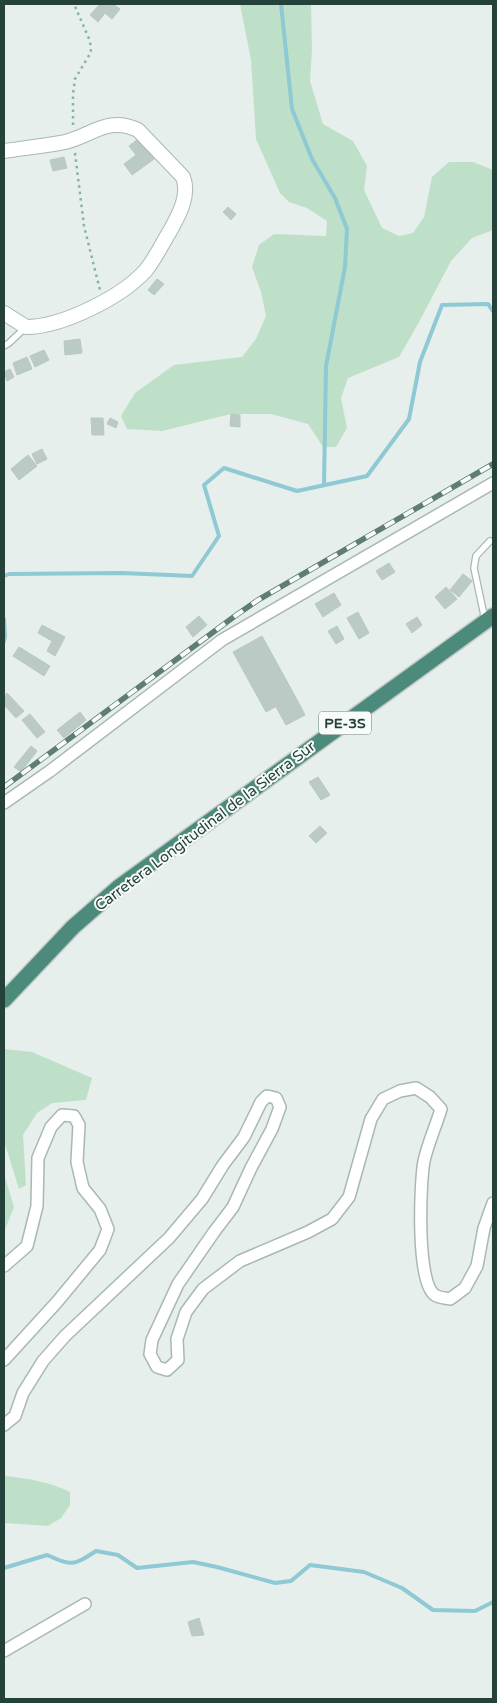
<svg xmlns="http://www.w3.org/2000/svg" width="497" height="1703" font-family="'Varela Round',sans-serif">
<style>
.green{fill:#bfe0c8}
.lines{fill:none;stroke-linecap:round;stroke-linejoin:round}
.stream{stroke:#8ec9d4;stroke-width:4}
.building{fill:#bbcac4;stroke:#b8c9c2}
.service-casing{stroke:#a8b8b2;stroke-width:8}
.minor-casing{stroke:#a8b8b2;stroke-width:14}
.tertiary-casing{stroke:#a8b8b2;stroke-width:16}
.trunk-casing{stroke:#c2cac8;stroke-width:18}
.path{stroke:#86b3a5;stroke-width:2.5;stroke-dasharray:2.5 4;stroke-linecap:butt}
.service{stroke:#fff;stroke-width:5.5}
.minor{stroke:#fff;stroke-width:11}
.tertiary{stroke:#fff;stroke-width:14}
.trunk{stroke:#4c8a7c;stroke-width:15}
.rail-casing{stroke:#5f7d75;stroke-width:5.5}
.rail{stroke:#f7fbf9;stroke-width:4;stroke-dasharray:11;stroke-linecap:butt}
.labels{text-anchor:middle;stroke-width:4;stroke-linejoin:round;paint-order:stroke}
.shield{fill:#f7fbf9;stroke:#637a73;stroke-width:1}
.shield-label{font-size:14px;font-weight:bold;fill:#24423a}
.street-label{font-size:15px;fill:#24423a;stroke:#f7fbf9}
</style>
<rect width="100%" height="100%" fill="#e6efeb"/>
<g class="green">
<path d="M240,4H311L312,50L310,81L323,124L353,141L367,166L364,190L382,228L399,236L413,233L424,217L432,177L449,162H473L493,170V230L472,238L451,261L418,324L399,357L348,378L341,398L347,428L336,447H323L308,424L271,414H231L162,431L127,429L121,416L135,393L174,365L242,357L256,339L266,316L261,292L252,267L259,245L274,234L326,236L327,221L307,208L289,202L280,193L256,139L251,60Z"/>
<path d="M4,1049L32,1052L92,1078L86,1100L52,1103L37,1113L23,1135L26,1185L19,1189L4,1141Z"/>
<path d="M4,1174L14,1207L4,1232Z"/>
<path d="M4,1476C26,1478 50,1482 70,1492V1505L61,1518L48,1526L4,1523Z"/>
</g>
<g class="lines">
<g class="stream">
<path d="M281,4L292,109L312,159L335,198L347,229L345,267L326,366L324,485"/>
<path d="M4,576L9,574L122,573L192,576L219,536L204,485L224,468L297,491L367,476L409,419L420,362L442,305L488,304L493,311"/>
<path d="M4,619L5,636L4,641"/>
<path d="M4,1568L47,1555C72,1566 73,1566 96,1551L118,1555L137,1568L193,1562L217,1567L275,1583L291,1581L310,1565L364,1572L402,1588L433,1610L475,1611L493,1602"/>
</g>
</g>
<g class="building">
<path d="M100,4H113L120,9L112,19L105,13L98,22L90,15Z"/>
<path d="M138,139L154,159L132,175L124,164L136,155L129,146Z"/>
<path d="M64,157L67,168L53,171L50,160Z"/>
<path d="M228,207L236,214L231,220L223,212Z"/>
<path d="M157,279L164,284L154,295L148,290Z"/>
<path d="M80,339L82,353L65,355L64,341Z"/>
<path d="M44,350L49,360L35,367L30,356Z"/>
<path d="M27,357L32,369L17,375L13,363Z"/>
<path d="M10,369L14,377L7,381L4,372Z"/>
<path d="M231,414L240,415V427L230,426Z"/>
<path d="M91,418H103L104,435H92Z"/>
<path d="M110,418L118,422L116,428L107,424Z"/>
<path d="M42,449L47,459L37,464L32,454Z"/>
<path d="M28,455L37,466L19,480L11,469Z"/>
<path d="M389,563L395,572L382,580L376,571Z"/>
<path d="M463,574L472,581L459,597L450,590Z"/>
<path d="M446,587L457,599L445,609L435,597Z"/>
<path d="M334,593L341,605L323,617L315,604Z"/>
<path d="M358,612L369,633L359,639L347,618Z"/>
<path d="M199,616L207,625L193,637L186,627Z"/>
<path d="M417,617L422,625L412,633L406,624Z"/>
<path d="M42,625L65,637L55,656L47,651L52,641L38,633Z"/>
<path d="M337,626L344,639L336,644L328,631Z"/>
<path d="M262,636L295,696L266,712L233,652Z"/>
<path d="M19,647L50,666L44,676L13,656Z"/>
<path d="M7,693L24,711L16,718L4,705V697Z"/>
<path d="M295,696L305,715L286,725L276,707Z"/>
<path d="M80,712L86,720L64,738L57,730Z"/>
<path d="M30,714L45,732L37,738L22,720Z"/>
<path d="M31,746L37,751L21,772L14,767Z"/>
<path d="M318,777L330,795L321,800L309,782Z"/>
<path d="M320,826L327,833L316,843L309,836Z"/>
<path d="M199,1618L204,1635L192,1636L188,1622Z"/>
</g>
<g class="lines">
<g class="service-casing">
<g id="service">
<path d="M4,346L9,343L26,327"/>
<path d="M485,620L474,568L476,556L490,541"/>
</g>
</g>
<g class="minor-casing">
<g id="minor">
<path d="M4,803L50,771L222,640L493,483"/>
<path d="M4,1266L27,1246L37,1206L38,1158L51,1127L62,1115L74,1116L79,1125L77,1162L83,1188L100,1209L108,1229L100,1250L57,1302L4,1360"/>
<path d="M4,1425L15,1416L23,1393L43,1361L65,1336L169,1238L202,1199L223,1165L244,1137L261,1102L267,1096L276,1098L280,1107L272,1129L251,1168L233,1207L214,1232L178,1284L152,1340L150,1354L157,1367L167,1370L178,1360L177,1339L186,1312L203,1289L240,1261L308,1232L332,1219L349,1197L371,1119L383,1099L400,1091L416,1088L430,1097L441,1109C436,1126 428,1143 424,1161C420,1182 416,1284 435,1295C439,1298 446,1298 450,1299L465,1288L477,1266L484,1228L493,1203"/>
<path d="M4,1651L85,1604"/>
</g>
</g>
<g class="tertiary-casing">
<path id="tertiary" d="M4,151C24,148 45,146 65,142C93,135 108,116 138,130L183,177C190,195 179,215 170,231C162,244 155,259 146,270C122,297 62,327 26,327L4,313"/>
</g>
<g class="trunk-casing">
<path id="trunk" d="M4,1000L73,927L120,886L493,616"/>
</g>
<g class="path">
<path d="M73,125V94L75,79L91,52L90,41L74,4"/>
<path d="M75,153L84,226L100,290"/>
</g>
<use href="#service" class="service"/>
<use href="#minor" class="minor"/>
<use href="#tertiary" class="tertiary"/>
<use href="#trunk" class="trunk"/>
<g class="rail-casing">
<path id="rail" d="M4,787L235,616L258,600L493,464"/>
</g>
<use href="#rail" class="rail"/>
</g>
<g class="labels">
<rect class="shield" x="319" y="711.5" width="52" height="23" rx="4"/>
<g class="shield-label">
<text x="345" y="728">PE-3S</text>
</g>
<g class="street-label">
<text transform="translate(205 826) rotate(-37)" y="5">Carretera Longitudinal de la Sierra Sur</text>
</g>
</g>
<rect width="497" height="1703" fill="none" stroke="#24423a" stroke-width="10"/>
</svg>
